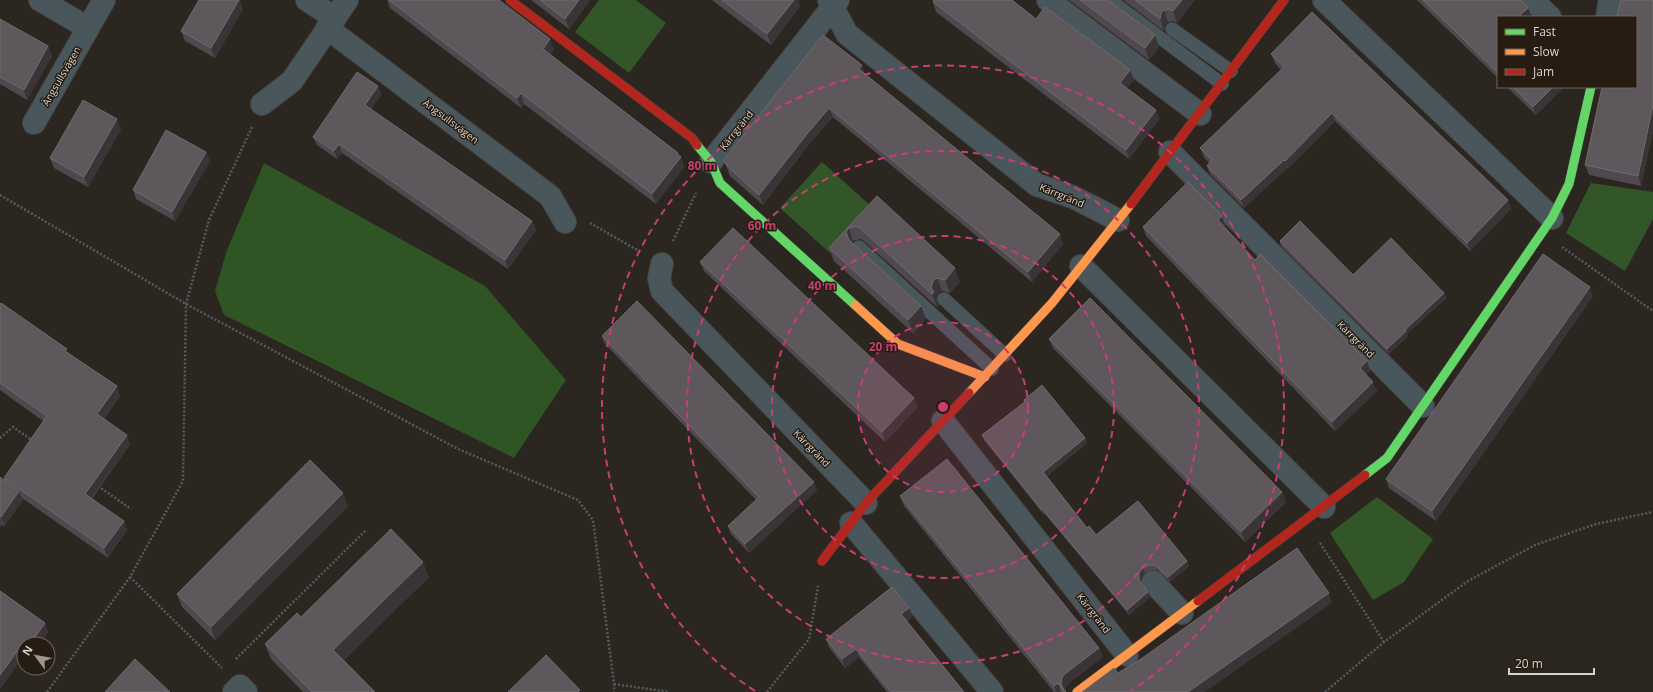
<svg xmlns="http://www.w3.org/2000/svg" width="1653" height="692" font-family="'Open Sans',sans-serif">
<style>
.green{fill:#335629}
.forest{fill:#2f5525}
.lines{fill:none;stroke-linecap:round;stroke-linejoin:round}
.lane-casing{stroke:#46423d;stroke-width:14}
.street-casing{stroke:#46423d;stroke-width:24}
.fast-casing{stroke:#46423d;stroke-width:10}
.slow-casing{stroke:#46423d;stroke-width:10}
.jam-casing{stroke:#46423d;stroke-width:10}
.path{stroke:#555c5f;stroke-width:2.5;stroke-dasharray:2 2;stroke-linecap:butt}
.lane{stroke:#49575d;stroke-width:13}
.street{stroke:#49575d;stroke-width:22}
.fast{stroke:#63d668;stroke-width:9}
.slow{stroke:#ff974d;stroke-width:9}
.jam{stroke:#b3261e;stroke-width:9}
.wall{fill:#4f484f}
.shaded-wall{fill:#3a3436}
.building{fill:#5e575c;stroke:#716a6e}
.ring{fill:none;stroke:#c73e72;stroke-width:2;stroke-dasharray:7 5}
.labels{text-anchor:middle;stroke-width:3;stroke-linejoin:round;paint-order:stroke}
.street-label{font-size:10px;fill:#dbd4cd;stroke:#261c11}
.centre{fill:#c73e72;stroke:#261c11;stroke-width:2}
.ring-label{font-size:12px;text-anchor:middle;font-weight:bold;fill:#c73e72;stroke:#261c11;stroke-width:3;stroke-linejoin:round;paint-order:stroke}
</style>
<rect width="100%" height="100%" fill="#2b2620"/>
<g class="green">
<path d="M599,0H636L666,23L629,73L575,32Z"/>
<path d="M822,162L872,207L830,253L780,208Z"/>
<path d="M1591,183L1653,192V219L1625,271L1566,233Z"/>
<path d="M1377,497L1433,539L1404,582L1373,600L1330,533Z"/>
</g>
<path class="forest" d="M264,163L485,286L566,380L514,458L224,315L215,291L227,250Z"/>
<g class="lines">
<g class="lane-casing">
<g id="lane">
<path d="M1110,0L1222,84"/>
<path d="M1172,29L1231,71"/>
<path d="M859,247L992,369"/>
<path d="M944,299L1005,355"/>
</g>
</g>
<g class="street-casing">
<g id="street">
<path d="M40,0L88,28"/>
<path d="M307,0L335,18"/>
<path d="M829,0L847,34L1037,185L1073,197L1118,220"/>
<path d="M1048,0L1200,114"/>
<path d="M1324,0L1552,218"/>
<path d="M1532,0L1550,17"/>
<path d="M1607,17L1610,0"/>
<path d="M327,28L550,196L565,222"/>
<path d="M262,104L292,81L347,0"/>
<path d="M34,123L104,0"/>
<path d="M1170,152L1423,406"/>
<path d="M711,162L838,0"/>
<path d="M662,264L659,278L662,291L866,503"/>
<path d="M1081,266L1324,507"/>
<path d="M943,421L1127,655"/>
<path d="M851,523L992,692"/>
<path d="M1153,582L1182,613"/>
<path d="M234,692L240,686L246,692"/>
</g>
</g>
<g class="fast-casing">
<g id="fast">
<path d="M697,145L711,162L720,183L855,305"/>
<path d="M1365,475L1387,458L1552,218L1569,184L1591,87"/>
</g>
</g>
<g class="slow-casing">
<g id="slow">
<path d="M855,305L898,344L985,377"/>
<path d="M969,393L1052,303L1131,204"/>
<path d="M1077,692L1198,601"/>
</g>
</g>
<g class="jam-casing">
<g id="jam">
<path d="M510,0L692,138L697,145"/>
<path d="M1131,204L1284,0"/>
<path d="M822,561L866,503L969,393"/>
<path d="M1198,601L1365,475"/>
</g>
</g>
<g class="path">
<path d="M0,195L186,304L458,449L578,500L593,520L614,684V692"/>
<path d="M590,223L639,251"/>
<path d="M673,241L696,193"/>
<path d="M1562,247L1653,311"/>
<path d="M0,438L13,427L33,441"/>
<path d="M98,486L131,509"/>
<path d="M1320,543L1384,642"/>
<path d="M130,577L222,668"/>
<path d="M236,659L366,530"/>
<path d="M614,684L669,692"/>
<path d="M47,692L130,577L183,481L186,304L209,220L252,127"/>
<path d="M767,692L809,639L818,586"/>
<path d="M1325,692L1384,642L1468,581L1535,545L1596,524L1653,512"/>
</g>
<use href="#lane" class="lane"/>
<use href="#street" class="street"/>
<use href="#fast" class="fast"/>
<use href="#slow" class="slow"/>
<use href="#jam" class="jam"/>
</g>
<g class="wall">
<path d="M387,0H499L554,49L550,55L678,153L679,156L681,157L684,167L656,204L524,104L521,108L390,8Z"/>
<path d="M531,0H590L569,29Z"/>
<path d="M712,0H798L800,6L771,45Z"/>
<path d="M1069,0H1108L1159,47L1149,60Z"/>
<path d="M1123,0H1195L1177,23L1173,21L1168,22L1165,25L1164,31Z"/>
<path d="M1417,0H1521L1531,16L1498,17V78Z"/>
<path d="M1653,0V131L1641,186L1589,175L1585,165Z"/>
<path d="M933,2L1134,80L1127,88L1156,110L1159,119L1129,159L936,12Z"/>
<path d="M243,9L215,58L185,41L181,31Z"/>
<path d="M0,19L48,46L52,56L27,100L0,84Z"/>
<path d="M1271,54L1508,200L1511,209L1470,251L1335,121L1288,169L1287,168L1244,208L1210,174L1207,166L1209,163L1204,157L1200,148L1281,70L1275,63Z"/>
<path d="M862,65L864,73L1063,244L1032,282L833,117L810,143L763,205L730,176L724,160Z"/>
<path d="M378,86L381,95L371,109L532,221L536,230L508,269L342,153L337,159L317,145L313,137Z"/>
<path d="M1507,87H1564L1536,115Z"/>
<path d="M121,129L88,187L54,168L50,158Z"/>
<path d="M206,152L210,161L175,221L136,199L133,190Z"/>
<path d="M877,196L960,282L950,293L942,291L938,294L937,299L939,305L937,307L864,241L860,239L853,241V243L926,319L913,333L834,261L829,248Z"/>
<path d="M1222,216L1225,225L1224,226L1255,260L1370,371L1366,374L1377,391L1335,431L1146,236L1143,227Z"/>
<path d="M1280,241L1353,275L1444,293L1446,298L1407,334L1408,336L1389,354L1281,246Z"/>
<path d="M700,262L918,407L885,442L704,271Z"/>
<path d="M1593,296L1436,521L1389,488L1386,479Z"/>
<path d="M0,305L68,353L120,396L104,419L130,444L92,499L124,521L127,530L108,558L22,498L23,500L4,526L2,525V526L0,525V477L4,481V478L43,421L0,390Z"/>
<path d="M602,336L817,490L749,553L731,534L728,526L756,500L605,344Z"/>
<path d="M1049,339L1282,492L1286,502L1245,542L1053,348Z"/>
<path d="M1024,400L1085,438L1087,443L1047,476L1087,528L1096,535L1187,561L1189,566L1170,582L1157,570H1151L1145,573L1141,578V582L1150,597L1129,615L1045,514L1044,515L984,440L982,435L1024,402Z"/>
<path d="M900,496L1099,648L1103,657L1070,682L1066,687L1065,691L1066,692H1054L904,506Z"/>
<path d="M348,506L215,640L182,607L177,594Z"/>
<path d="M429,577L344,660L375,692H303L271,659L265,644L301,617Z"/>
<path d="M0,591L45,623L48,632L40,644H24V655L0,689Z"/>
<path d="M912,616L907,621L964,692H887L859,657L845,668L829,647L826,639Z"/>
</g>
<g class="shaded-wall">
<path d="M239,0H240L243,9L215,58L211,48Z"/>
<path d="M579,0H590L569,29L565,19Z"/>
<path d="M794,0H798L800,6L771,45L767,34Z"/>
<path d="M1182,0H1195L1177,23L1173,11Z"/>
<path d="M1528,8L1531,16L1530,17H1521L1520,15Z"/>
<path d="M1164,10L1168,22L1165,25L1164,31L1160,19L1161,13Z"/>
<path d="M1155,35L1159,47L1149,60L1145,48Z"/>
<path d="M550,39L554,49L547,59L543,49Z"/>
<path d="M48,46L52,56L27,100L24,90Z"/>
<path d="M862,65L865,75L859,69Z"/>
<path d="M1130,70L1134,80L1124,92L1120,83Z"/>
<path d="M378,86L381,95L368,114L365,105Z"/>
<path d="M1553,87H1564L1536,115L1533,107Z"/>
<path d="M521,93L524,104L521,108L517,98Z"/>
<path d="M1653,105V131L1641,186L1638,176Z"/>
<path d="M829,108L833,117L810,143L763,205L759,195L807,134Z"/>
<path d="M1156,110L1159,119L1129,159L1126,150Z"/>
<path d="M1332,113L1335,121L1288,169L1285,161Z"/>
<path d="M117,119L121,129L88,187L84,177Z"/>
<path d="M339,144L342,153L337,159L334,151Z"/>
<path d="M206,152L210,161L175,221L172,212Z"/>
<path d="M678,153L680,158L681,157L684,167L656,204L652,194Z"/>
<path d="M1284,160L1287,168L1244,208L1241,200Z"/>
<path d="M1508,200L1511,209L1470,251L1467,243Z"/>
<path d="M1222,216L1225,225L1221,229L1218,220Z"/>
<path d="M532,221L536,230L508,269L505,260Z"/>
<path d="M849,228L853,241L851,246L846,232Z"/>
<path d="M1060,234L1063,244L1032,282L1028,272Z"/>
<path d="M955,268L960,282L950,293L945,280Z"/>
<path d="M937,278L942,291L938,294L937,299L939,305L937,307L932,294L931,288L933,281Z"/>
<path d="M1590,287L1593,296L1436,521L1432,511Z"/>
<path d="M1444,293L1446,298L1407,334L1408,336L1389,354L1387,349L1405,330Z"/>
<path d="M921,306L926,319L913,333L908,320Z"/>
<path d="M1367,361L1370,371L1363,377L1360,368Z"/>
<path d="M1373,382L1377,391L1335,431L1332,422Z"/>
<path d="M117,386L120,396L100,424L97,414Z"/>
<path d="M914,398L918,407L885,442L882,432Z"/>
<path d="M127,435L130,444L88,503L85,494Z"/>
<path d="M1085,438L1087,443L1045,477L1043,472Z"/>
<path d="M814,482L817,490L749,553L745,544Z"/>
<path d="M19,491L23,500L4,526L1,517Z"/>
<path d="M1282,492L1286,502L1245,542L1241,532Z"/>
<path d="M343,493L348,506L215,640L211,627Z"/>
<path d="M1042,510H1043L1045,514L1044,515Z"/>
<path d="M0,518L2,525V526L0,522Z"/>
<path d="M124,521L127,530L108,558L104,548Z"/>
<path d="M1187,561L1189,566L1170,582L1168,577Z"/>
<path d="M423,562L429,577L339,665L333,650Z"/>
<path d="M1143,568L1145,573L1141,578V584L1139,580V573Z"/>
<path d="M1148,592L1150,597L1129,615L1127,610Z"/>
<path d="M1329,593L1332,603L1205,692H1188Z"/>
<path d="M909,608L912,616L904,622L901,614Z"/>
<path d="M45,623L48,632L40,644H30Z"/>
<path d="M21,646L24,655L0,689V675Z"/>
<path d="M1099,648L1103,657L1070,682L1066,687L1065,692L1061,684L1062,677L1066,673Z"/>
<path d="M856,649L859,657L845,668L842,659Z"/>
<path d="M1058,683L1061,692H1056L1054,686Z"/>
</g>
<g class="building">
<path d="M199,0H239L211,48L181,31Z"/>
<path d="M389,0H499L550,39L543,49L678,153L677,154L681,157L652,194L521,93L517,98Z"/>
<path d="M540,0H579L565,19Z"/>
<path d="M722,0H794L767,34Z"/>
<path d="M934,0H1012L1036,19L1045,7L1130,70L1120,83L1156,110L1126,150L933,2Z"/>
<path d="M1080,0H1108L1155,35L1145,48Z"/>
<path d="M1135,0H1182L1173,11L1169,9L1164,10L1161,13L1160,19Z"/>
<path d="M1423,0H1521L1528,8L1520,15L1522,17H1498V73Z"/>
<path d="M1621,0H1653V105L1638,176L1585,165L1602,87H1636V17H1617Z"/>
<path d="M1312,12L1508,200L1467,243L1332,113L1285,161L1284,160L1241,200L1207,166L1212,160L1200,148L1284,67L1271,54Z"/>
<path d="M0,19L48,46L24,90L0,77Z"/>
<path d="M823,35L862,65L859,69L1060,234L1028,272L829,108L807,134L759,195L727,166L724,160Z"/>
<path d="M357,72L378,86L365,105L532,221L505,260L339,144L334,151L313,137Z"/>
<path d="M1513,87H1553L1533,107Z"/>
<path d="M83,100L117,119L84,177L50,158Z"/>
<path d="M166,130L206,152L172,212L133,190Z"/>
<path d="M1188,182L1222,216L1218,220L1255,260L1260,254L1367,361L1360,368L1373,382L1332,422L1143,227Z"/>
<path d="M877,196L955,268L945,280L937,278L933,281L931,288L934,292L932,294L860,228L855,226L849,228L846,232L849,240L921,306L908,320L829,248Z"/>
<path d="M1300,221L1353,275L1391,238L1444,293L1405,330L1406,331L1387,349L1280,241Z"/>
<path d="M733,228L914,398L882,432L700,262Z"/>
<path d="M1543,254L1590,287L1432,511L1386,479Z"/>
<path d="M1090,298L1282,492L1241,532L1049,339Z"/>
<path d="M637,301L814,482L745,544L728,526L759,497L602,336Z"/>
<path d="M1,303L67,349L65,351L117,386L97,414L127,435L85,494L124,521L104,548L4,478L47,416L0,383V305Z"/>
<path d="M1042,385L1085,438L1043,472L1087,528L1089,526L1096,535L1138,501L1187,561L1168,577L1155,565H1149L1143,568L1139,573V580L1148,592L1127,610L1043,510H1042L982,435L1025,402L1024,400Z"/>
<path d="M947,459L1099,648L1066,673L1062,677L1061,684L1064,690L1066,692H1064L1058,683L1054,686L900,496Z"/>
<path d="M310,460L343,493L211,627L177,594Z"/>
<path d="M0,477L19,491L1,517L0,516Z"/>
<path d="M391,529L423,562L333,650L375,692H312L265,644L297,613L301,617Z"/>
<path d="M1297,548L1329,593L1188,692H1082L1114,668L1118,673L1141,659Z"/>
<path d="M892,587L909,608L901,614L964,692H891L856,649L842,659L826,639Z"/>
<path d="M0,591L45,623L30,644H24V648L21,646L0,675Z"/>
<path d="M546,655L580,690L578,692H508Z"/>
<path d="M135,659L170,692H105Z"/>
</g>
<circle cx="943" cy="407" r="85" fill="#c73e72" fill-opacity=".12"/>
<g class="ring">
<circle cx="943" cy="407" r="85"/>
<circle cx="943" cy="407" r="171"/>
<circle cx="943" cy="407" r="256"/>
<path d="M755 691A341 341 0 1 1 1131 691"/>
</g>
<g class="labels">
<g class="street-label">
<text transform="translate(61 76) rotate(-60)" y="4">Ängsullsvägen</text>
<text transform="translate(451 121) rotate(37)" y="4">Ängsullsvägen</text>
<text transform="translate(736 130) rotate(-52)" y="4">Kärrgränd</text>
<text transform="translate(1062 195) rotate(22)" y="4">Kärrgränd</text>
<text transform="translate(1356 339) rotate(45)" y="4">Kärrgränd</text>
<text transform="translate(812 448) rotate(46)" y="4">Kärrgränd</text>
<text transform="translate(1094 613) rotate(52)" y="4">Kärrgränd</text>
</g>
</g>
<circle cx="943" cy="407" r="6" class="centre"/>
<g class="ring-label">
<text x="702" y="170">80 m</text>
<text x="762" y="230">60 m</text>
<text x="822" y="290">40 m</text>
<text x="883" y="351">20 m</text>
</g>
<rect x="1497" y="16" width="140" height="72" fill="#261c11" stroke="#6e665c"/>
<rect x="1505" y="29" width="20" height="6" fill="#63d668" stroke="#6e665c"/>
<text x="1533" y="36" font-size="12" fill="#dbd4cd">Fast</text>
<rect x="1505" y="49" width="20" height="6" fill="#ff974d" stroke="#6e665c"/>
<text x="1533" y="56" font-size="12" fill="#dbd4cd">Slow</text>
<rect x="1505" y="69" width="20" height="6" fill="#b3261e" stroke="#6e665c"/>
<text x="1533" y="76" font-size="12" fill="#dbd4cd">Jam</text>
<g transform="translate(36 656) rotate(302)"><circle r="19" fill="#261c11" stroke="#6e665c"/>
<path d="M0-3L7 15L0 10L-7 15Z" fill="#9d9790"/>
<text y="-6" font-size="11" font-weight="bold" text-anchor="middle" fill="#dbd4cd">N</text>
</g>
<path d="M1509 668v6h85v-6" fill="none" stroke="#dbd4cd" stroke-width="2"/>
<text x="1515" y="668" font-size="12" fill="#dbd4cd" stroke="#261c11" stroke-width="3" paint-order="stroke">20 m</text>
</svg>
